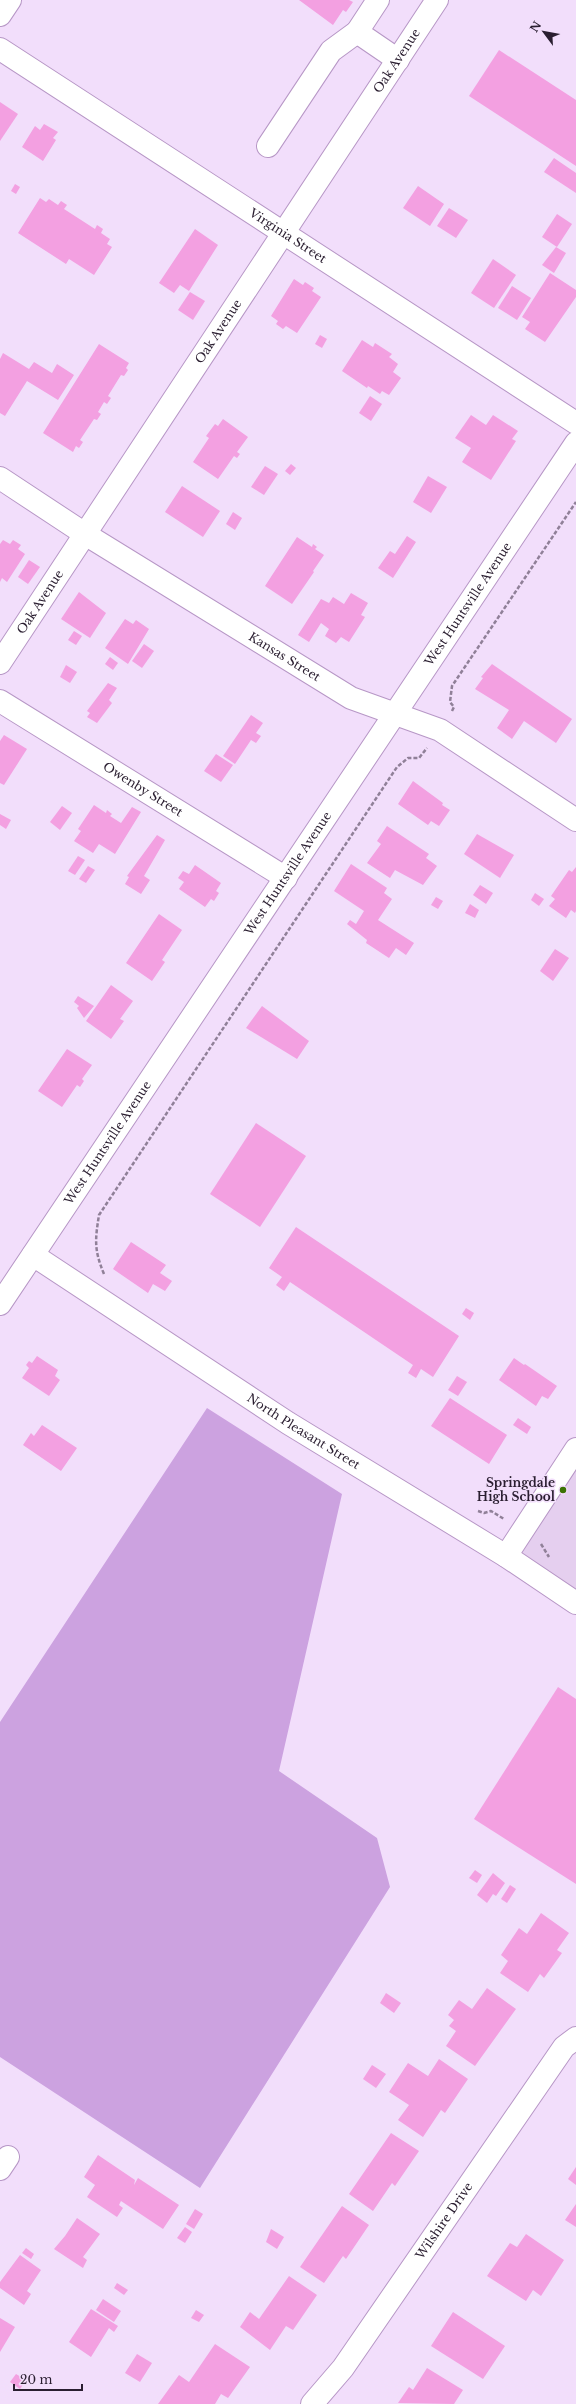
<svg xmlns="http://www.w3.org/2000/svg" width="576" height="2404" font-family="'Libre Baskerville',serif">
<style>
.built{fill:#e5cfef}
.green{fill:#cca2e0}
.building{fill:#f3a0e1}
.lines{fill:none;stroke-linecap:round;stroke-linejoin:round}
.minor-casing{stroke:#b797c6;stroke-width:24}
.major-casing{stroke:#b797c6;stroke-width:24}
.path{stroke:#908098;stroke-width:2.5;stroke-dasharray:4 2;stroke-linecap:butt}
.minor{stroke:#fff;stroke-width:22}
.major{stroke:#fff;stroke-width:22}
.poi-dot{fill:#3b7303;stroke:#f2defb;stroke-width:1.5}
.labels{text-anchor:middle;stroke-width:3;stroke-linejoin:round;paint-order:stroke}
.street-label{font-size:12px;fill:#2a1e30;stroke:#f2defb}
.poi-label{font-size:12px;font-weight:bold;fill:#2a1e30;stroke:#f2defb;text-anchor:end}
</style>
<rect width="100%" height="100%" fill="#f2defb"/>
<path class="built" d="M576,1449V1603L506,1556Z"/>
<path class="green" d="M207,1408L342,1494L279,1771L377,1838L390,1887L200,2188L0,2057V1722Z"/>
<g class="building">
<path d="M299,0H349L353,2L346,12L343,10L333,25Z"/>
<path d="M499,50L576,100V166L469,96Z"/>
<path d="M0,102L18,114L0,141Z"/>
<path d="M44,124L58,132L53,138L56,140L43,161L22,147L35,126L40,130Z"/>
<path d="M554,158L576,173V193L544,172Z"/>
<path d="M15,184L20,187L16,194L11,191Z"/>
<path d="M418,186L444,204L430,226L403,208Z"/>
<path d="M40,198L46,202L49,199L58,205L61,201L67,205L64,209L95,229L97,225L103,229L101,233L110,239L107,244L112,247L94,275L69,259L66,264L18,233Z"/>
<path d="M449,208L468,220L456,238L437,226Z"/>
<path d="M557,214L572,224L557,247L542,237Z"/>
<path d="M195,229L218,245L189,291L180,285L174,293L159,283Z"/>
<path d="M556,247L566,253L554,273L542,265Z"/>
<path d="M493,259L516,275L494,308L471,293Z"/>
<path d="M550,273L576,290V297L545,342L525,329L530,322L522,317Z"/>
<path d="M294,279L303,285L305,282L314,288L312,291L321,297L297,333L286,326L283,329L276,324L278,321L271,316Z"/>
<path d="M512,286L531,298L517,320L498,308Z"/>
<path d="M190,292L205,301L193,320L178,310Z"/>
<path d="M320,335L327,339L322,348L315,344Z"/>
<path d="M362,340L373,347L375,343L392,354L389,357L398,364L393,372L401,378L389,395L382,391L380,394L368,386L367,388L342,371Z"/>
<path d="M99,344L129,363L126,368L128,370L124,376L121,375L108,396L111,398L107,404L104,402L98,412L101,414L97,420L94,419L80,440L83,442L79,448L76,446L73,452L43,433Z"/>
<path d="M3,353L29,369L34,362L52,373L57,364L74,375L58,400L27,381L5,416L0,413V359Z"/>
<path d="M370,396L382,404L371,421L359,413Z"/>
<path d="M471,415L486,425L493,415L518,431L512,439L516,441L491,480L462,462L471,448L455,438Z"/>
<path d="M223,419L248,437L237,452L240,454L237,458L234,456L218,479L193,462L209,438L206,436L215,424L218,426Z"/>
<path d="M291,464L296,468L290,475L285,471Z"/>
<path d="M265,466L278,474L264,495L251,487Z"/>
<path d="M428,476L447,487L431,513L413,502Z"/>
<path d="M182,486L220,511L203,537L165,512Z"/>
<path d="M233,512L242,518L235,530L226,524Z"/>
<path d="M407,536L416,542L393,578L378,568L390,551L395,554Z"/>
<path d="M297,537L312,547L313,544L317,547L315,549L324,555L313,571L314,572L292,604L265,586Z"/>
<path d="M3,540L10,544L13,540L21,545L18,549L25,554L7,582L2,578L0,582V544Z"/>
<path d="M29,560L40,567L28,584L18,577Z"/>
<path d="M79,592L106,613L90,638L61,619Z"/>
<path d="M351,593L368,603L361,615L365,617L349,642L341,637L336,643L325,636L329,629L321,623L309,642L298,635L321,599L329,603L333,597L344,604Z"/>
<path d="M125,619L133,624L136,620L149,629L128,664L105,648Z"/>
<path d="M74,631L82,636L76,645L68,640Z"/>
<path d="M144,644L154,651L142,668L132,661Z"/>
<path d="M110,657L118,663L113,670L105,664Z"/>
<path d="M492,664L572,719L556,743L524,721L512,739L497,728L509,710L475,689L483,678L481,677Z"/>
<path d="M66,665L77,672L70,683L60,677Z"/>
<path d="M108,683L117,688L109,700L112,703L97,723L87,717L90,713L87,711Z"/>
<path d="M251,715L263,723L256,733L261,736L256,743L251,740L235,764L223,756Z"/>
<path d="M4,735L27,749L4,785L0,783V741Z"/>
<path d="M216,754L233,765L221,782L204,771Z"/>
<path d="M413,781L443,803L442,805L450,810L439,826L431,821L428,825L398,804Z"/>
<path d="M94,805L106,813L107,810L112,814L110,816L121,823L132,807L141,812L115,854L99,844L93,853L74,841L81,831L78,829Z"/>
<path d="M62,806L72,813L60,830L50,822Z"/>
<path d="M0,814L11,820L6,829L0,825Z"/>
<path d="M387,826L429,854L426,858L437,866L423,885L395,870L390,878L367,863L381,844L377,841Z"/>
<path d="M477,834L514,855L500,878L464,854Z"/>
<path d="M157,835L165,840L144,876L150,880L141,894L125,884L129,877L127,876Z"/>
<path d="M78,856L85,860L75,875L68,871Z"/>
<path d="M351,864L387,888L384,893L392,899L378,920L414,943L406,955L396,948L389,958L366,943L367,940L347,924L350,920L356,924L364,911L334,891Z"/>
<path d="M195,865L221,883L216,891L219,893L214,901L211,899L205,907L179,889L184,882L178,878L183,871L189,874Z"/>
<path d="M88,866L95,870L86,883L79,879Z"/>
<path d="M576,867V911L575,913L571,910L566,918L549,906L555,899L551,896L569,870L572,872Z"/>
<path d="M480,885L493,893L486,904L473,895Z"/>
<path d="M535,893L544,899L539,906L531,900Z"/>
<path d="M436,897L443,901L438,909L431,905Z"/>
<path d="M470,904L479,910L475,918L465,913Z"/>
<path d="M159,914L182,930L162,960L165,962L152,981L126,963Z"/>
<path d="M555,949L569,958L553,981L540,971Z"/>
<path d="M111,985L133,1001L120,1019L124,1021L111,1039L86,1021Z"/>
<path d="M78,996L94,1006L84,1018L77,1008L79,1006L74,1002Z"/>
<path d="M262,1006L309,1041L297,1059L246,1028Z"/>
<path d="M67,1049L92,1065L82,1079L84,1081L80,1087L77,1085L62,1107L38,1091Z"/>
<path d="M256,1123L306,1156L260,1227L210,1194Z"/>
<path d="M296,1227L459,1336L433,1377L421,1369L416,1378L408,1373L413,1365L290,1282L284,1291L276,1285L282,1277L269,1268Z"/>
<path d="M131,1242L166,1265L160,1273L172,1281L165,1291L153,1284L148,1293L113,1269Z"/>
<path d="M466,1308L474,1313L470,1320L462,1314Z"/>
<path d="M37,1356L58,1370L55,1376L60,1380L49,1396L22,1378L29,1368L26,1365L29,1361L32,1363Z"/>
<path d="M514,1358L524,1365L525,1364L557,1386L548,1399L542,1396L536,1406L499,1380Z"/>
<path d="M457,1376L467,1382L458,1396L448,1390Z"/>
<path d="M450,1398L507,1435L489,1464L431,1426Z"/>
<path d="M518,1418L531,1427L527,1434L513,1425Z"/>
<path d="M42,1425L77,1448L61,1471L23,1445L31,1433L34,1436Z"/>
<path d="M558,1687L576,1699V1884L474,1819Z"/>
<path d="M475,1870L482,1875L477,1883L469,1878Z"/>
<path d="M493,1873L505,1883L496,1896L493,1894L487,1903L477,1895Z"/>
<path d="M510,1885L516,1889L507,1903L501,1899Z"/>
<path d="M541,1913L569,1933L557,1950L562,1953L544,1978L540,1974L528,1992L500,1973L508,1961L501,1955L519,1928L527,1934Z"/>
<path d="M487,1988L516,2009L475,2066L446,2046L456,2031L449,2026L454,2020L448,2015L459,2000L472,2009Z"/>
<path d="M386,1993L401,2003L394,2013L380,2003Z"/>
<path d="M439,2059L468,2079L445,2113L441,2110L423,2137L398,2120L409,2105L389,2092L408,2063L428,2076Z"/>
<path d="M372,2065L386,2074L376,2088L363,2079Z"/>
<path d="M391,2133L419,2151L395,2186L392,2183L373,2211L349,2194Z"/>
<path d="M98,2155L135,2180L134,2185L138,2178L179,2205L163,2229L121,2201L119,2205L123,2208L117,2217L87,2197L95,2185L84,2177Z"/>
<path d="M576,2167V2185L568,2179Z"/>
<path d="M576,2204V2227L565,2220Z"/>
<path d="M342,2206L369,2225L346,2259L343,2256L324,2283L300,2267Z"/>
<path d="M195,2209L203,2214L194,2229L186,2224Z"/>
<path d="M77,2218L100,2234L83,2257L87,2260L83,2268L54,2249L65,2236Z"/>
<path d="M185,2227L192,2232L185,2243L177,2238Z"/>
<path d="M271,2229L284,2237L277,2249L266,2242Z"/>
<path d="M526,2234L564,2260L541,2296L533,2290L526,2301L487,2276L510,2243L517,2247Z"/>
<path d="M26,2248L34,2254L31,2259L22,2253Z"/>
<path d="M20,2255L41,2270L27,2291L31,2294L24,2305L0,2288V2282Z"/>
<path d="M289,2276L317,2295L293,2330L286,2326L270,2350L240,2327L250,2312L259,2319Z"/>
<path d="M117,2283L128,2290L124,2295L114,2288Z"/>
<path d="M103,2299L121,2311L114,2322L96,2310Z"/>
<path d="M91,2309L118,2326L114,2332L109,2328L91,2357L69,2342Z"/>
<path d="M196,2310L204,2315L199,2322L191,2318Z"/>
<path d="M453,2312L505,2346L483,2379L431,2346Z"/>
<path d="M0,2318L15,2327L0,2352Z"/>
<path d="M215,2344L250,2367L228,2398L221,2394L215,2404H158L179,2375L189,2382Z"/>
<path d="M137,2354L152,2363L140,2382L125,2373Z"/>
<path d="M427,2368L463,2390L454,2404L398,2403L409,2387L413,2390Z"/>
<path d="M16,2374L26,2380L20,2389L10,2382Z"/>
</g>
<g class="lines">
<g class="minor-casing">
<g id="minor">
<path d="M378,0L357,32L398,60"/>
<path d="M0,15L10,0"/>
<path id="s1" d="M0,49L576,423"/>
<path d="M268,146L331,51L357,32"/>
<path id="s2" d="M0,478L85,534L351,698L440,730L576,820"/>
<path id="s3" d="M0,663L437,0"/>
<path id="s4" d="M0,701L286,878"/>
<path id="s5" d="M33,1255L288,1423L506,1556L576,1603"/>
<path d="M506,1556L576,1449"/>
<path d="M0,2169L8,2157"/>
<path id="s6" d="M312,2404L343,2368L564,2047L576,2038"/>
</g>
</g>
<g class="major-casing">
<g id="major">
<path id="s7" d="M0,1304L576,443"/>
</g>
</g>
<g class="path">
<path d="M452,711L454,707L450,702L452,686L576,502"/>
<path d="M104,1274C94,1250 95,1240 99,1215L397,767L408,758H419L427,748"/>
<path d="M478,1511L484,1513L491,1511L504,1519"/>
<path d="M541,1544L549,1557"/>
</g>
<use href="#minor" class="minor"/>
<use href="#major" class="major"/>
</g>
<circle class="poi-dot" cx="563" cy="1490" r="4"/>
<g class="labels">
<g class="street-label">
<text dy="4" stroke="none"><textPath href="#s3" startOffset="721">Oak Avenue</textPath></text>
<text dy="4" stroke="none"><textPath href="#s1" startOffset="343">Virginia Street</textPath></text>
<text dy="4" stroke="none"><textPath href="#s3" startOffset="397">Oak Avenue</textPath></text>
<text dy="4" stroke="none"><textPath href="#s3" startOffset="73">Oak Avenue</textPath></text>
<text dy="4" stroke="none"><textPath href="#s7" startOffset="842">West Huntsville Avenue</textPath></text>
<text dy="4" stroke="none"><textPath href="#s2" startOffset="336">Kansas Street</textPath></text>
<text dy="4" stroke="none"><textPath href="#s4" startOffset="168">Owenby Street</textPath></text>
<text dy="4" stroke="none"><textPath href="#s7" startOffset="518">West Huntsville Avenue</textPath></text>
<text dy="4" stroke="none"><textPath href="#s7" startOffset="194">West Huntsville Avenue</textPath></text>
<text dy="4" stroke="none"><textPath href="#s5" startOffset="323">North Pleasant Street</textPath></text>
<text dy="4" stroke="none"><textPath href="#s6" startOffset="226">Wilshire Drive</textPath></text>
</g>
<g class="poi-label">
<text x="555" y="1487">Springdale<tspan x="555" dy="14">High School</tspan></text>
</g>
</g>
<g transform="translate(544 32) rotate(302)" stroke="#f2defb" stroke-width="3" paint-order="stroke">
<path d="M0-3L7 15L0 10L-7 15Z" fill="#2a1e30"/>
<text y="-6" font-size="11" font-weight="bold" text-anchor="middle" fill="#2a1e30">N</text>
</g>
<path d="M14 2384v6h68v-6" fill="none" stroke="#2a1e30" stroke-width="2"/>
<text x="20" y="2384" font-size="12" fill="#2a1e30" stroke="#f2defb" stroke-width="3" paint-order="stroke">20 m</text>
</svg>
